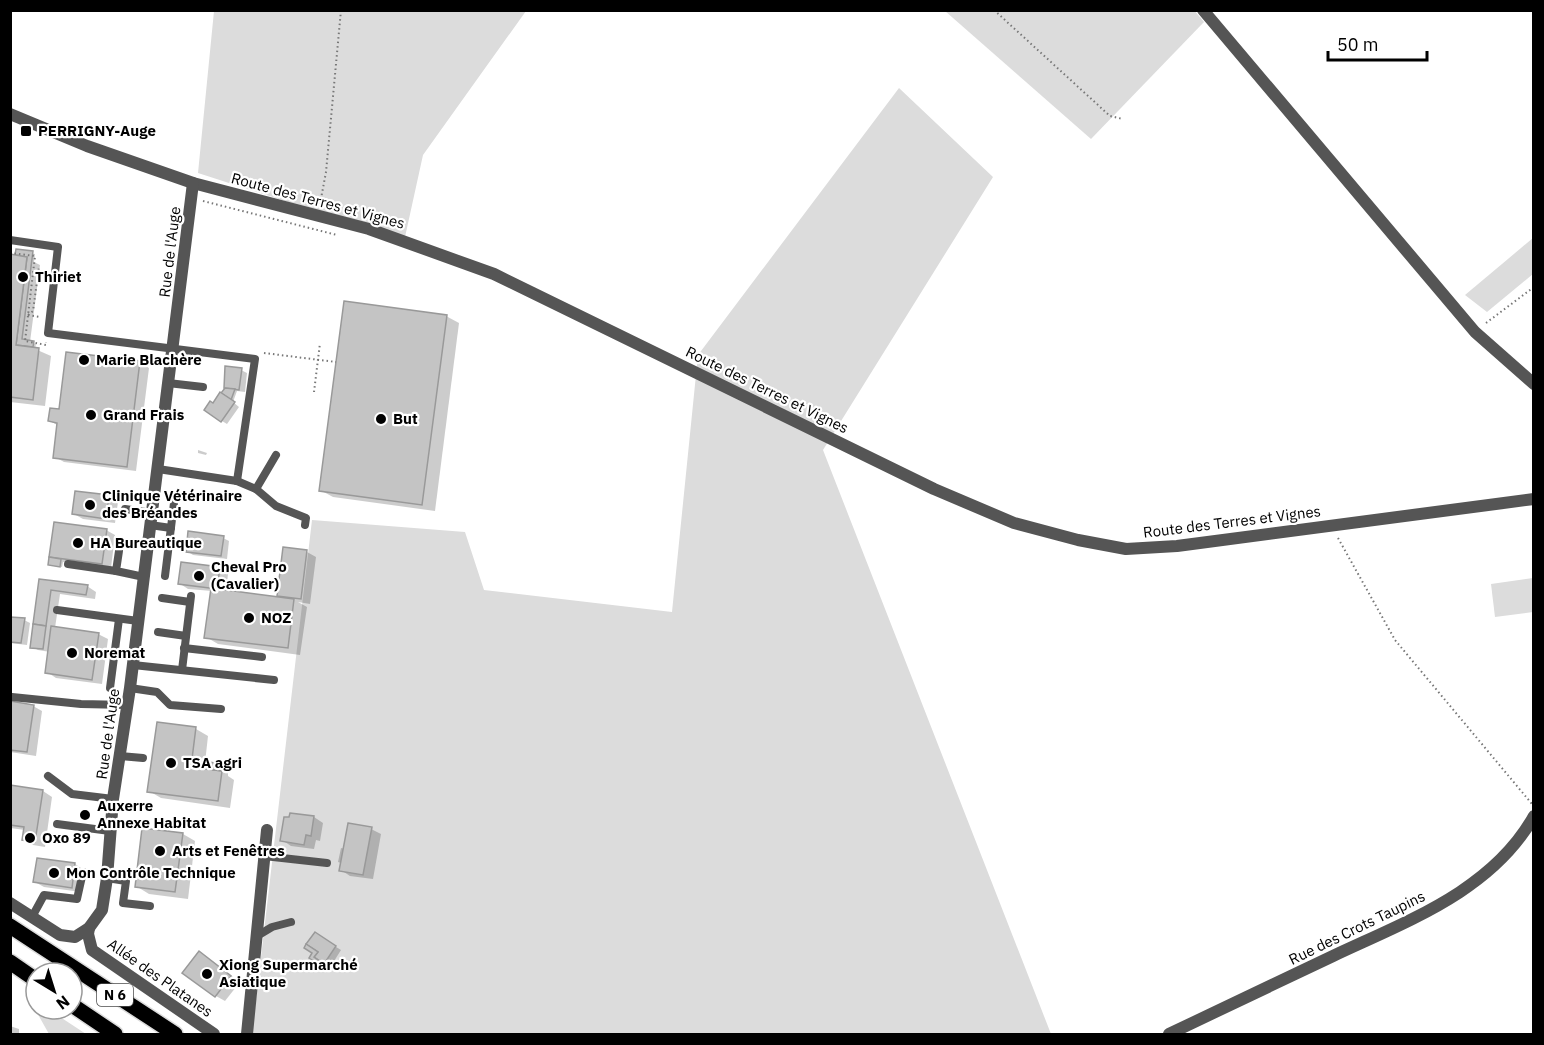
<svg xmlns="http://www.w3.org/2000/svg" width="1544" height="1045" font-family="'IBM Plex Sans',sans-serif">
<style>
.green{fill:#dcdcdc}
.shadow{fill:#0003}
.building{fill:#c4c4c4;stroke:#999;stroke-width:1.5}
.lines{fill:none;stroke-linecap:round;stroke-linejoin:round}
.primary-casing{stroke:#dbdbdb;stroke-width:18}
.path{stroke:#777;stroke-width:2;stroke-dasharray:1.5 3;stroke-linecap:butt}
.lane{stroke:#555;stroke-width:8}
.street{stroke:#555;stroke-width:12}
.primary{stroke:#000;stroke-width:15}
.poi-dot{fill:#000;stroke:#fff;stroke-width:2}
.labels{text-anchor:middle;stroke-width:4.5;stroke-linejoin:round;paint-order:stroke}
.shield{fill:#fff;stroke:#4c4c4c;stroke-width:1.5}
.shield-label{font-size:14px;font-weight:bold;fill:#000}
.poi-label{font-size:15px;font-weight:bold;fill:#000;stroke:#fff;text-anchor:start}
.street-label{font-size:15px;fill:#000;stroke:#fff}
</style>
<rect width="100%" height="100%" fill="#fff"/>
<g class="green">
<path d="M1194,10L1204,22L1091,139L945,11Z"/>
<path d="M214,11H526L423,155L405,237L393,236L198,173Z"/>
<path d="M899,88L993,177L823,450L1051,1034H252L312,520L465,532L484,590L672,612L698,355Z"/>
<path d="M1533,238V274L1487,312L1465,295Z"/>
<path d="M1533,578V612L1495,617L1491,584Z"/>
<path d="M27,995L36,1001V1009H48L86,1034H49Z"/>
</g>
<g class="shadow">
<path d="M17,251L35,254L34,262L40,265L30,342L36,344L35,349L51,356L45,406L10,402V256L21,257Z"/>
<path d="M446,316L459,323L435,511L333,497L320,490Z"/>
<path d="M140,363L149,368L136,471L64,462L55,457L59,426L50,421Z"/>
<path d="M241,370L247,373L245,392L237,391L233,402L239,407L227,424L222,421L214,404Z"/>
<path d="M198,450L207,453L206,455L198,453Z"/>
<path d="M108,496L118,502L115,523L83,519L74,514Z"/>
<path d="M55,524L106,530L115,535L111,568L63,562L62,567L50,564Z"/>
<path d="M223,538L229,541L227,559L193,555L187,551Z"/>
<path d="M285,549L307,552L316,557L310,604L298,602L307,607L300,655L218,644L206,637L212,591L188,589L179,583L219,569L228,574L226,591L278,598Z"/>
<path d="M40,580L87,586L96,592L95,599L60,594L55,628L98,634L108,639L102,684L56,678L47,672L50,652L38,650L32,647Z"/>
<path d="M10,618L24,620L30,623L27,645L10,643Z"/>
<path d="M10,702L33,706L42,711L36,756L10,752Z"/>
<path d="M196,729L208,736L205,763L223,765L228,769V776L234,780L230,808L161,798L149,791Z"/>
<path d="M10,787L43,791L52,797L45,847L33,845L23,839L25,830L10,828Z"/>
<path d="M314,817L323,823L320,841L316,840L314,849L291,846L282,840Z"/>
<path d="M371,829L381,834L373,879L350,876L341,870V863L338,862L341,848L345,849Z"/>
<path d="M183,834L195,841L188,899L149,894L136,886Z"/>
<path d="M38,859L75,864L84,870L81,892L44,887L35,882Z"/>
<path d="M315,934L341,950L331,966L327,964L325,967L311,958L314,952Z"/>
<path d="M208,959L240,982L225,1001L216,996Z"/>
<path d="M10,1026L19,1029V1034H10Z"/>
</g>
<g class="building">
<path d="M16,249L33,251L22,339L34,341L33,347L16,345L27,257L15,255Z"/>
<path d="M10,254L27,257L16,345L39,348L33,400L10,397Z"/>
<path d="M344,301L447,315L422,505L319,491Z"/>
<path d="M66,352L140,361L127,467L53,458L57,423L48,421L50,408L59,409Z"/>
<path d="M225,366L242,368L239,390L224,388Z"/>
<path d="M225,388L235,389L231,400L221,393Z"/>
<path d="M220,392L235,402L221,422L204,410L210,401L213,403Z"/>
<path d="M75,491L109,495L106,519L72,514Z"/>
<path d="M54,522L107,529L102,564L49,557Z"/>
<path d="M188,531L224,536L221,556L186,552Z"/>
<path d="M283,547L307,550L301,599L277,596Z"/>
<path d="M49,557L61,559L60,567L48,565Z"/>
<path d="M181,562L220,567L217,589L178,584Z"/>
<path d="M39,579L88,585L86,595L51,590L46,626L33,624Z"/>
<path d="M211,588L294,599L288,648L204,638Z"/>
<path d="M10,617L25,618L21,643L10,642Z"/>
<path d="M33,624L46,626L43,649L30,648Z"/>
<path d="M51,626L99,633L92,680L45,673Z"/>
<path d="M10,701L34,705L27,752L10,750Z"/>
<path d="M157,722L196,727L191,767L222,771L218,801L147,792Z"/>
<path d="M192,760L223,764L222,771L191,767Z"/>
<path d="M10,785L43,790L35,842L22,840L24,827L10,825Z"/>
<path d="M290,813L314,816L311,836L306,835L304,845L280,841L284,817H289Z"/>
<path d="M348,823L372,827L363,875L339,871Z"/>
<path d="M142,828L183,833L175,892L135,887Z"/>
<path d="M37,858L75,863L72,888L33,882Z"/>
<path d="M315,932L336,946L324,964L314,957L318,952L306,944Z"/>
<path d="M306,944L318,952L314,957L324,964L322,967L309,958L312,953L304,948Z"/>
<path d="M199,951L231,976L215,997L182,973Z"/>
</g>
<g class="lines">
<g class="primary-casing">
<g id="primary">
<path d="M10,926L175,1034"/>
<path d="M10,962L36,980"/>
<path d="M72,1005L115,1034"/>
</g>
</g>
<g class="path">
<path d="M994,10L1110,116L1123,119"/>
<path d="M203,201L337,235"/>
<path d="M320,204L326,172L341,10"/>
<path d="M10,253L35,256L25,341L46,345V342"/>
<path d="M33,273L38,274L39,267"/>
<path d="M28,315L33,311L38,274H45"/>
<path d="M28,315L40,317"/>
<path d="M1486,323L1534,287"/>
<path d="M264,353L336,362"/>
<path d="M314,392L320,343"/>
<path d="M1338,538L1395,640L1532,804"/>
</g>
<g class="lane">
<path d="M10,240L58,247L48,333L255,359L237,481"/>
<path d="M168,383L203,387"/>
<path d="M158,469L237,481L256,489L276,506L306,518L305,525"/>
<path d="M256,489L276,455"/>
<path d="M125,509L152,513"/>
<path d="M150,525L171,528"/>
<path d="M119,551L116,571L144,577"/>
<path d="M68,564L116,571"/>
<path d="M165,576L174,503"/>
<path d="M162,598L190,602"/>
<path d="M57,610L138,621"/>
<path d="M158,632L186,636"/>
<path d="M184,648L262,657"/>
<path d="M133,665L274,680"/>
<path d="M182,670L191,596"/>
<path d="M110,688L119,619"/>
<path d="M130,688L157,692L170,705L221,709"/>
<path d="M12,697L81,704L127,705"/>
<path d="M120,756L143,758"/>
<path d="M48,776L72,794L113,799"/>
<path d="M57,824L110,831"/>
<path d="M264,856L327,863"/>
<path d="M107,878L126,881L123,903L150,906"/>
<path d="M32,917L44,895L77,899L83,872"/>
<path d="M257,936L272,927L291,922"/>
</g>
<g class="street">
<path d="M1203,10L1475,332L1534,384"/>
<path d="M10,114L87,146L193,183L369,229L494,274L934,489L1014,523L1078,540L1126,549L1177,546L1534,499"/>
<path d="M10,903L60,935L75,937L89,928L102,910L107,878L113,799L130,688L193,183"/>
<path d="M89,928L88,934L92,950L214,1034"/>
<path d="M247,1034L267,830"/>
<path d="M1169,1034C1223,1008 1278,982 1333,956C1407,921 1492,891 1534,816"/>
</g>
<use href="#primary" class="primary"/>
</g>
<g class="poi-dot">
<rect x="20" y="125" width="12" height="12" rx="3"/>
<circle cx="23" cy="277" r="6"/>
<circle cx="84" cy="360" r="6"/>
<circle cx="91" cy="415" r="6"/>
<circle cx="381" cy="419" r="6"/>
<circle cx="90" cy="505" r="6"/>
<circle cx="78" cy="543" r="6"/>
<circle cx="199" cy="576" r="6"/>
<circle cx="249" cy="618" r="6"/>
<circle cx="72" cy="653" r="6"/>
<circle cx="171" cy="763" r="6"/>
<circle cx="85" cy="815" r="6"/>
<circle cx="30" cy="838" r="6"/>
<circle cx="160" cy="851" r="6"/>
<circle cx="54" cy="873" r="6"/>
<circle cx="207" cy="974" r="6"/>
</g>
<g class="labels">
<rect class="shield" x="97" y="984" width="36" height="22" rx="4.5"/>
<g class="shield-label">
<text x="115" y="1000">N 6</text>
</g>
<g class="poi-label">
<text x="38" y="136">PERRIGNY-Auge</text>
<text x="35" y="282">Thiriet</text>
<text x="96" y="365">Marie Blachère</text>
<text x="103" y="420">Grand Frais</text>
<text x="393" y="424">But</text>
<text x="102" y="501">Clinique Vétérinaire<tspan x="102" dy="17">des Bréandes</tspan></text>
<text x="90" y="548">HA Bureautique</text>
<text x="211" y="572">Cheval Pro<tspan x="211" dy="17">(Cavalier)</tspan></text>
<text x="261" y="623">NOZ</text>
<text x="84" y="658">Noremat</text>
<text x="183" y="768">TSA agri</text>
<text x="97" y="811">Auxerre<tspan x="97" dy="17">Annexe Habitat</tspan></text>
<text x="42" y="843">Oxo 89</text>
<text x="172" y="856">Arts et Fenêtres</text>
<text x="66" y="878">Mon Contrôle Technique</text>
<text x="219" y="970">Xiong Supermarché<tspan x="219" dy="17">Asiatique</tspan></text>
</g>
<g class="street-label">
<text transform="translate(318 201) rotate(15)" y="5">Route des Terres et Vignes</text>
<text transform="translate(170 252) rotate(-83)" y="5">Rue de l'Auge</text>
<text transform="translate(767 390) rotate(26)" y="5">Route des Terres et Vignes</text>
<text transform="translate(1232 522) rotate(-7)" y="5">Route des Terres et Vignes</text>
<text transform="translate(108 734) rotate(-82)" y="5">Rue de l'Auge</text>
<text transform="translate(1357 928) rotate(-26)" y="5">Rue des Crots Taupins</text>
<text transform="translate(160 978) rotate(35)" y="5">Allée des Platanes</text>
</g>
</g>
<rect width="1544" height="1045" fill="none" stroke="#000000" stroke-width="24"/>
<g transform="translate(54 991) rotate(142)"><circle r="28" fill="#ffffff" stroke="#999999" stroke-width="1.5"/>
<path d="M0-4.5L10 22L0 15L-10 22Z" fill="#000000"/>
<text y="-9" font-size="16" font-weight="bold" text-anchor="middle" fill="#000000">N</text>
</g>
<path d="M1328 51v9h99v-9" fill="none" stroke="#000000" stroke-width="3"/>
<text x="1337" y="51" font-size="18" fill="#000000" stroke="#ffffff" stroke-width="4.5" paint-order="stroke">50 m</text>
</svg>
